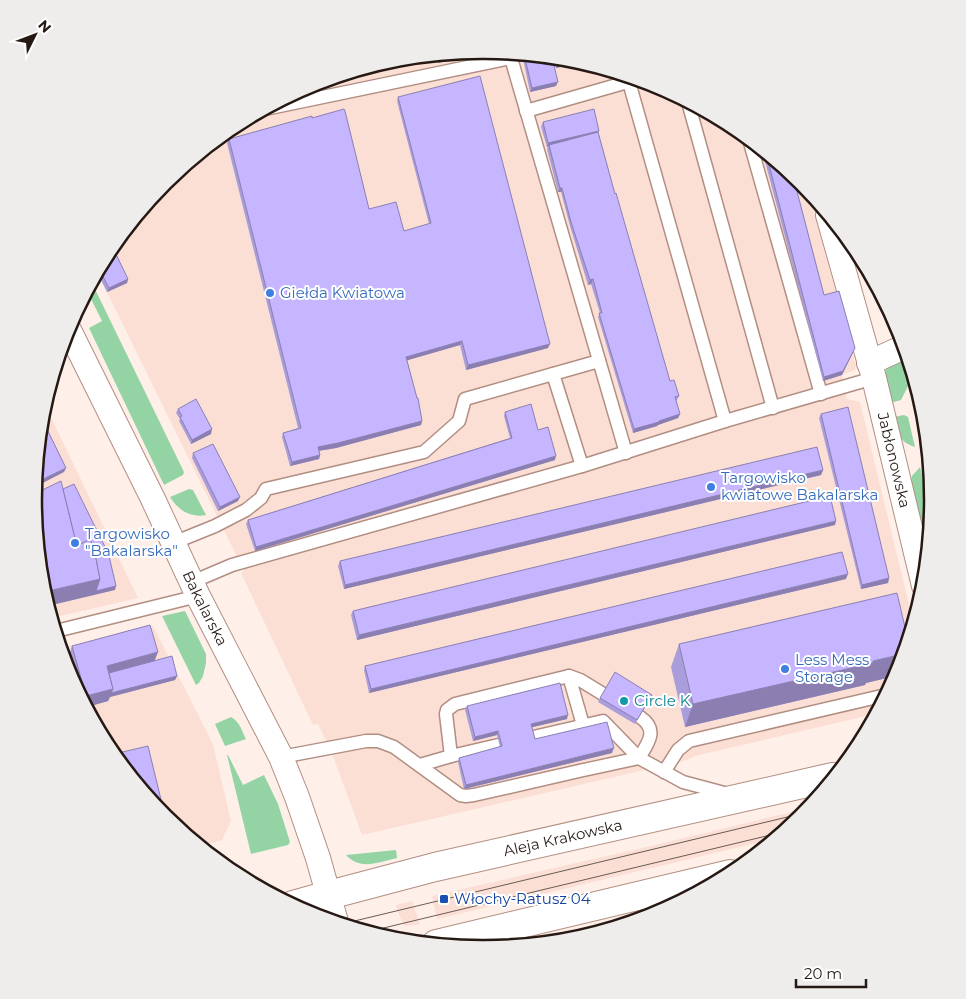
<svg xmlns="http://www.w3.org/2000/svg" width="966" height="999" font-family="Montserrat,sans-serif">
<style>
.built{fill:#fbdfd5}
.green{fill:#94d4a4}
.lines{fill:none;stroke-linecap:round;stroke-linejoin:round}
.service-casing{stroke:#b28e82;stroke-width:15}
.minor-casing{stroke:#b28e82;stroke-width:26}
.secondary-casing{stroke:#b28e82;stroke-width:30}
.service{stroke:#fff;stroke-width:12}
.minor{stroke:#fff;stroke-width:24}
.secondary{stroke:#fff;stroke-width:28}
.tram{stroke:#695b56;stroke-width:1}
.wall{fill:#aa9ddb}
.shaded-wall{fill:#8b7fb2}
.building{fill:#c6b6ff;stroke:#8b7fb2}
.shop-dot{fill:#3f7fe0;stroke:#fff;stroke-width:2}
.culture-dot{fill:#0f9aa8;stroke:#fff;stroke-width:2}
.transit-dot{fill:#1a4fb4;stroke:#fff;stroke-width:2}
.labels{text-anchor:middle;stroke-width:4;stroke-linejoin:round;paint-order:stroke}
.shop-label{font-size:15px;fill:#366cbe;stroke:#fff;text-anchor:start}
.street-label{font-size:15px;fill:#261914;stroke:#fff}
.culture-label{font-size:15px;fill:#0d838f;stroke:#fff;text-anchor:start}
.transit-label{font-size:15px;fill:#164399;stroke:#fff;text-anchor:start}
.rim{fill:none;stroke:#261914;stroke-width:2.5}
</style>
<rect width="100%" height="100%" fill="#ffefe9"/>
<g class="built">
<path d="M483,50L571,59L655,85L733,126L801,182L808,190L856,366L855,370L842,375L847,399L860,402L913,621L898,672L875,714L695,756L690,759L680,762L362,835L333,756L318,724L313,725L241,573L244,571L97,272L110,250L166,182L234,126L311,84L396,59Z"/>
<path d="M45,405L138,598L52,618L42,587L34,499L42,412Z"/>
<path d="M153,626L213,744L231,821L222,840L200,846L165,817L109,749L68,671L61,648Z"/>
<path d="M808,808L800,817L774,839L437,919L432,896L655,845Z"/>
<path d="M412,901L420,924L405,926L398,913L396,905Z"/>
</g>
<g class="green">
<path d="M92,283L184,472L183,475L164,485L89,328L102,321L87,291Z"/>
<path d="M902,356L912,378L901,400L890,403C887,391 879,373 891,363C894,360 899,358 902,356Z"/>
<path d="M904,415L908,417L915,447C898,442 898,431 893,417Z"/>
<path d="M920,467L931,513L927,554L910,485L912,476Z"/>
<path d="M189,489L193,490L206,515C190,518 178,510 170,497Z"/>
<path d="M185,611L206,654V663L203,676L199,683L196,685L162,616Z"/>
<path d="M231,717C240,722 242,731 246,739L225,746L215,724Z"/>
<path d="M227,755H228L243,785L264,775L278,804L290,842L288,845L251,854Z"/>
<path d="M396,850L397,858C378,862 361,871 346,855Z"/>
</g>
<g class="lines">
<g class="service-casing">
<g id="service">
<path d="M629,82L725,421"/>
<path d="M688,102L773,408"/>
<path d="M265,109L511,58L626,453"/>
<path d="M526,111L638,79"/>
<path d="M749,139L821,394"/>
<path d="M553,374L582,466"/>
<path d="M173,543L215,526L246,510L261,498L266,489L424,452L459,421L465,399L599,361"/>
<path d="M192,582L232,565L582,466L725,421L874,378"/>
<path d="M56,631L198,596"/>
<path d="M569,676L583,725"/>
<path d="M451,756L446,714L447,710L455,704L569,676L580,680L603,694"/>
<path d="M281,757L366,741H378L394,747L460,795L466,796L474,795L579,771L639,758C648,743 659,730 640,717"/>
<path d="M420,765L451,756L603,721L639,758L683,782L728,794"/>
<path d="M664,772L678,750L689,741L886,695"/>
</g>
</g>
<g class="minor-casing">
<g id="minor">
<path id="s1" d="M828,215L874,378L924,586"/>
<path id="s2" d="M68,328L153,499L198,596L281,757L297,797L318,858L336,922"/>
<path d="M869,363L904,347"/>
</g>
</g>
<g class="secondary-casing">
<g id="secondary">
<path id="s3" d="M293,905L329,895L435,867L833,777"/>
<path d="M436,944L730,874"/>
</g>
</g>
<use href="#service" class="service"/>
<use href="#minor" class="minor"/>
<use href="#secondary" class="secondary"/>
<g class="tram">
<path d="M342,924L804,813"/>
<path d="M367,932L783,832"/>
</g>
</g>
<g class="wall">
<path d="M483,50L438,63L436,57L362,75L360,70L396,59Z"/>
<path d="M522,54L552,57L556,86L530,92Z"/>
<path d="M553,57L571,59L578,61L577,63L556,68Z"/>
<path d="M398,97L548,348L466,370L460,345L407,360L422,421L421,425L336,448L319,451L320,455L319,459L290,466L282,437L283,433L298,428L227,143L229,139L312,118L369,209L404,231L429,224L397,101Z"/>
<path d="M543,122L598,132L615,194L670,381L679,396L677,400L676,401L680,414L678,418L658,425L657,426L633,433L598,317L600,313L591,284L588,285L570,226L561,192H558L547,149L548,147H547L541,127Z"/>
<path d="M762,150L793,176L824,295L855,348L842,375L823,381Z"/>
<path d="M110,250L128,279L127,283L107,292L97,272Z"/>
<path d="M178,409L211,434L191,444L179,421L180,419L176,413Z"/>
<path d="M505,412L538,430L555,460L255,551L246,524L248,520L510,438L504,416Z"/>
<path d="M821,414L889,578L888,583L861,589L819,418Z"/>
<path d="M193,453L238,501L218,511L192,458Z"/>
<path d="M823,470L821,475L344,589L338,566L340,561Z"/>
<path d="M835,525L357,640L351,615L353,611Z"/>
<path d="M846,579L369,693L364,670L365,666Z"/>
<path d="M679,644L898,672L895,676L866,683L865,685L685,727L671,667Z"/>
<path d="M72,646L155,660L177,676L175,680L110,697L108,701L87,707L74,683L68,658Z"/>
<path d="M652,695L650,699L635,724L598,702L600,698Z"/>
<path d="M467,706L567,719L532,727L535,739L612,753L464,789L458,762L459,758L500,747L497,735L473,741L465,710Z"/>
</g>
<g class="shaded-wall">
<path d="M483,50L486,51L438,63L440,59L466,52Z"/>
<path d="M437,55L436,57L362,75L363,71L424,56Z"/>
<path d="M574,60L578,61L577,63L556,68L557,64Z"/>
<path d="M558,82L556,86L530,92L532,88Z"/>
<path d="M599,131L597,135L549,145L548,147H547L548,143Z"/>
<path d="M560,188H562L561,192H558Z"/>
<path d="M128,279L127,283L107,292L109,288Z"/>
<path d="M593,279L591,284L588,285L590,280Z"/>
<path d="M462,341L460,345L405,361L406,357Z"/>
<path d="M550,344L548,348L466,370L468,365Z"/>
<path d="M855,348L842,375L823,381L824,377Z"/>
<path d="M680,414L678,418L658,425L657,426L633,433L634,429Z"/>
<path d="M422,421L421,425L336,448L317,451L318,447Z"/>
<path d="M212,429L211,434L191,444L192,440Z"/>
<path d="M320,455L319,459L290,466L292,462Z"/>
<path d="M556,456L555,460L255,551L256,547Z"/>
<path d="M66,468L64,472L35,487V483Z"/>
<path d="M823,470L821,475L344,589L345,585Z"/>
<path d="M240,497L238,501L218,511L220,507Z"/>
<path d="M836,521L835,525L357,640L359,635Z"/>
<path d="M848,574L846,579L369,693L371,689Z"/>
<path d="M889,578L888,583L861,589L862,585Z"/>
<path d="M100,579L116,586L115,590L48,606L44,592Z"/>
<path d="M158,652L153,665L105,678L107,666Z"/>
<path d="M903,654L898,672L895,676L866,683L865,685L685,727L693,704Z"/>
<path d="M177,676L175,680L110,697L108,701L87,707L84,701L86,696L113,689Z"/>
<path d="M568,715L567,719L529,728L531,724Z"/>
<path d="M498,731L497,735L473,741L475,737Z"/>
<path d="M614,748L612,753L464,789L466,785Z"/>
</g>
<g class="building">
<path d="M466,52L440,59L439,55Z"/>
<path d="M524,54L552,57L558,82L532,88Z"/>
<path d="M424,56L363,71V69L396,59Z"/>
<path d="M556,57L571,59L574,60L557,64Z"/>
<path d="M480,76L550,344L468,365L462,341L406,357L417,398H418L422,421L338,443L318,447L320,455L292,462L283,433L301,428L229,139L312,116V118L344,109L345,111L369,209L396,202L404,231L431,223L398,97Z"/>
<path d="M594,109L599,131L548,143L543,122Z"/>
<path d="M598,132L615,194L616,193L670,381L674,380L679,396L675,397L680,414L659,421V422L634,429L599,313H602L593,279L590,280L571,222L562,188H560L549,145Z"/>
<path d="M766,153L793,176L824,295L839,291L855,348L843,371L824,377Z"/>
<path d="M112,246L128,279L109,288L99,269L110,250Z"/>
<path d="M196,399L212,429L192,440L180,417L182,416L178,409Z"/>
<path d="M531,404L538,430L548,427L556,456L256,547L248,520L512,438L505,412Z"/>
<path d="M848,407L889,578L862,585L821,414Z"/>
<path d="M42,419L66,468L35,483Z"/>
<path d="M213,444L240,497L220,507L193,453Z"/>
<path d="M817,447L823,470L345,585L340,561Z"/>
<path d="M61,481L77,546L90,539L94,548L100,579L44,592L42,587L34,499V494Z"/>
<path d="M74,484L109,555L104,556V557L109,556L116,586L96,591L100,579L94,548L90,539L77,546L63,489Z"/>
<path d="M830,496L836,521L359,635L353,611Z"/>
<path d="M842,552L848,574L371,689L365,666Z"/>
<path d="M897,593L908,640L903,654L873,661V663L693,704L679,644Z"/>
<path d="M150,625L158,652L107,666L113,689L86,696L72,646Z"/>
<path d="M172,656L177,676L111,693L113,689L109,673Z"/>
<path d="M615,672L652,695L637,720L600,698Z"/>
<path d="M560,683L568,715L531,724L535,739L607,722L614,748L466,785L459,758L502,746L498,731L475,737L467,706Z"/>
<path d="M148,746L165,816L114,754Z"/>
</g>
<g class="shop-dot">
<circle cx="270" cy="293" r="5"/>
<circle cx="711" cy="487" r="5"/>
<circle cx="75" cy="543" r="5"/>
<circle cx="785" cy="669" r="5"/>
</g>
<circle class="culture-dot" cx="624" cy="701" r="5"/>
<rect class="transit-dot" x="439" y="894" width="10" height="10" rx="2.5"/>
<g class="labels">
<g class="shop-label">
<text x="280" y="298">Giełda Kwiatowa</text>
<text x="721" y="483">Targowisko<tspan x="721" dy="17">kwiatowe Bakalarska</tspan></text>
<text x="85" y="539">Targowisko<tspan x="85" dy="17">"Bakalarska"</tspan></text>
<text x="795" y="665">Less Mess<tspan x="795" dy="17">Storage</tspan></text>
</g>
<g class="street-label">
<text dy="5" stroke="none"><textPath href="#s1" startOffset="254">Jabłonowska</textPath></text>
<text dy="5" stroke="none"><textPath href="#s2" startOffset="312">Bakalarska</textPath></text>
<text dy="5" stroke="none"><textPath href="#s3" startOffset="278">Aleja Krakowska</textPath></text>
</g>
<g class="culture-label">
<text x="634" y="706">Circle K</text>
</g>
<g class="transit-label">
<text x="454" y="904">Włochy-Ratusz 04</text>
</g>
</g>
<path d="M0 0H966V999H0ZM482 59H484A440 440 0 0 1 924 499V500A440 440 0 0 1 484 940H482A440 440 0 0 1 42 500V499A440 440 0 0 1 482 59Z" fill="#eeedec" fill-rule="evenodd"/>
<path class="rim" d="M482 59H484A440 440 0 0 1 924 499V500A440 440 0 0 1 484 940H482A440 440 0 0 1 42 500V499A440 440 0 0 1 482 59Z"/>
<g transform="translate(35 35) rotate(48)" stroke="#ffffff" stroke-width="4" paint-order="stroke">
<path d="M0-4L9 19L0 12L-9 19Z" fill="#261914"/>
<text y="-8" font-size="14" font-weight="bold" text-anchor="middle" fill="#261914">N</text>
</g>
<path d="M796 979v8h70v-8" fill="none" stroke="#261914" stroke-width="2.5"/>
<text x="804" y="979" font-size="15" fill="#261914" stroke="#ffffff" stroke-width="4" paint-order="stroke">20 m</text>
</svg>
